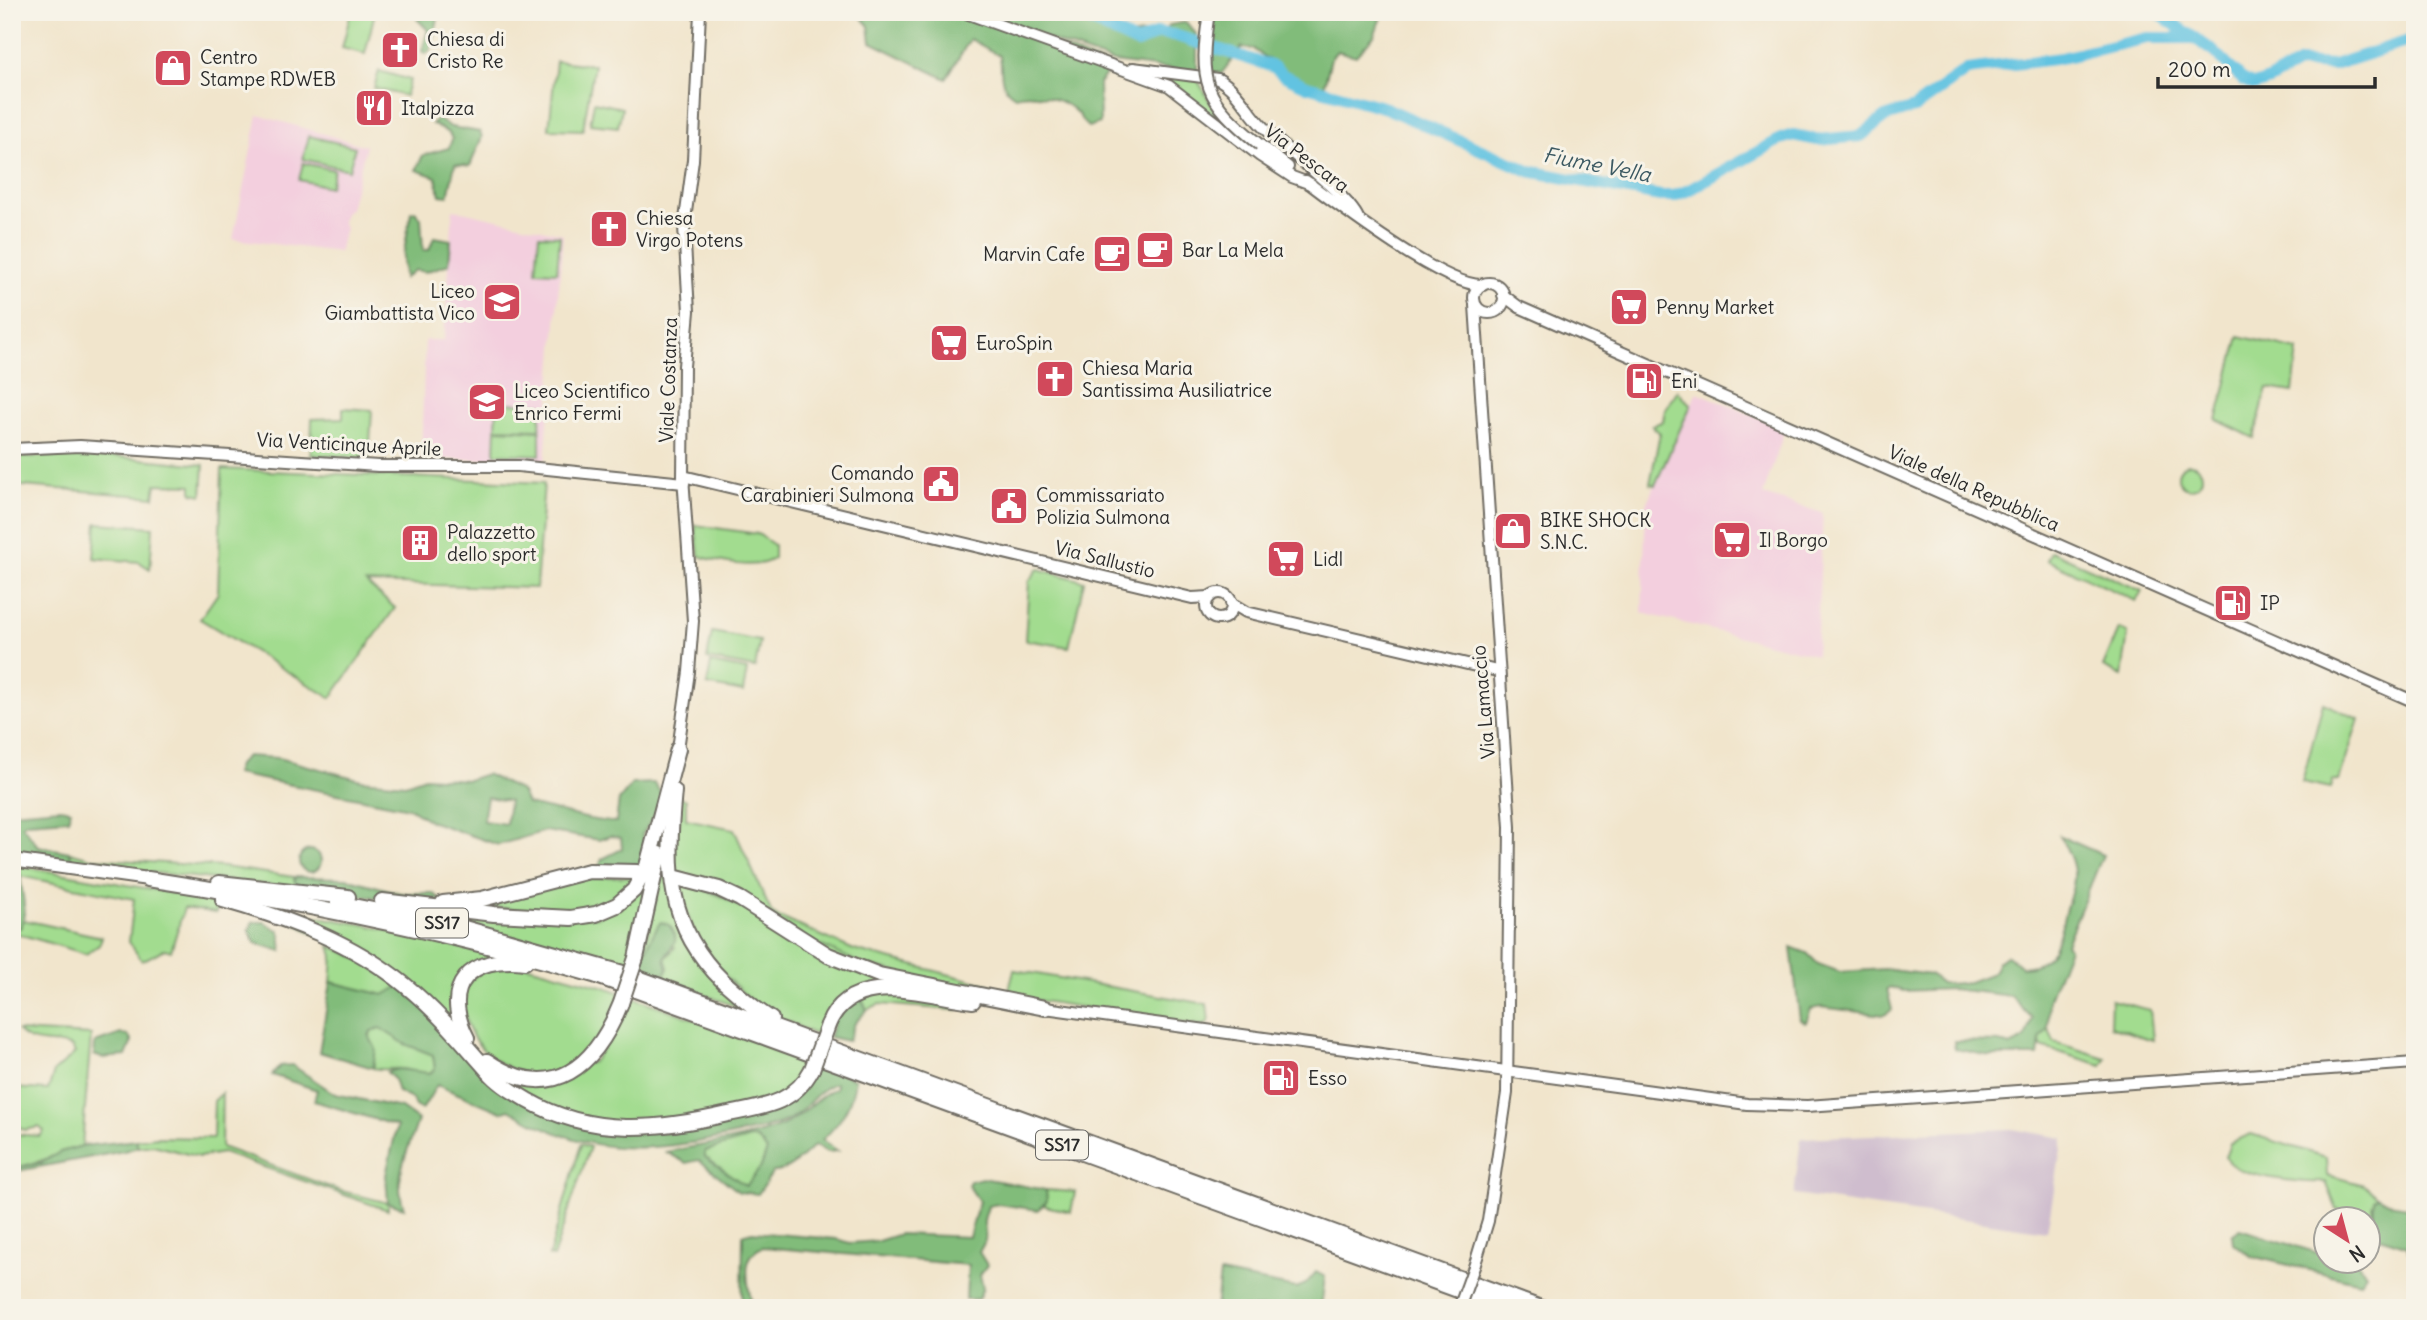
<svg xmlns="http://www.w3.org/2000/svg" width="2427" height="1320" font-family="Delius,sans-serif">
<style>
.built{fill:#f3cfde}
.industrial{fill:#cfbdce}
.green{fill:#a2dc8f;stroke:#66845d;stroke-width:2}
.forest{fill:#81bc7a;stroke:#567452;stroke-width:2;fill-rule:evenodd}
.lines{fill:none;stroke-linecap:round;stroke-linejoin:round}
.river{stroke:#62c3e1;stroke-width:12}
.secondary-casing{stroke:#706c63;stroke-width:14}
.primary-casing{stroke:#706c63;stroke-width:16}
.highway-casing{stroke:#706c63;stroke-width:18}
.secondary{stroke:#fff;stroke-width:10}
.primary{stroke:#fff;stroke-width:12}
.highway{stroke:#fff;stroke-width:14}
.secondary-bridge-casing{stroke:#706c63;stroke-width:14;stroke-linecap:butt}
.highway-bridge-casing{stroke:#706c63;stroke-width:18;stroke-linecap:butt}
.secondary-bridge{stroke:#fff;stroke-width:10}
.highway-bridge{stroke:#fff;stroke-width:14}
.labels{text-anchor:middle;stroke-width:6;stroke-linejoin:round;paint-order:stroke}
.shield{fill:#f7f3e8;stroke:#686764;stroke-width:2}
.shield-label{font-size:18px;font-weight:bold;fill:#2b2b2b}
.poi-label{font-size:19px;fill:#2b2b2b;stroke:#f7f3e8;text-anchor:start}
.street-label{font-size:19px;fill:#2b2b2b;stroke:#f7f3e8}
.water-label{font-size:21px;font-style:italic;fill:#3c5962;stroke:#f7f3e8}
</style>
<rect width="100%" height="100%" fill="#f7f3e8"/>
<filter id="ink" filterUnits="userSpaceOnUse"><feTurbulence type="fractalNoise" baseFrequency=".0143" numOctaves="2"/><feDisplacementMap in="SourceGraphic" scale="14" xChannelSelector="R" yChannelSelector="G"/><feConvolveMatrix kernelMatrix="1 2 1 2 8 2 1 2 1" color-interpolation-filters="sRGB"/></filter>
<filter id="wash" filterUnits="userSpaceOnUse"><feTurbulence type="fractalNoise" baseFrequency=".00686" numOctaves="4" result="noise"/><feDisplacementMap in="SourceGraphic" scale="28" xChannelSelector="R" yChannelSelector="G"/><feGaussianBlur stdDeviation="1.57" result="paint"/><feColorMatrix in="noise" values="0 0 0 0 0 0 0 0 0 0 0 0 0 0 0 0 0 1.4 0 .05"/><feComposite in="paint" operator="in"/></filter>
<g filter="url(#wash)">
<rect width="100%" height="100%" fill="#f1e5cc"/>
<g class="built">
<path d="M258,115L366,146L350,209L344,213L342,222L345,228L339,252L233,239Z"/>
<path d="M453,209L563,234L545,460L421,459L425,340H444Z"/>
<path d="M1697,392L1785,429L1763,495L1823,513L1816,655L1642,613L1646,504Z"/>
</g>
<path class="industrial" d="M2012,1129L2063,1138L2047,1231L1794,1195L1801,1138Z"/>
<g class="green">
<path d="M351,12H375L365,54L342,48Z"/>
<path d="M556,61L594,65L583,130L549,129Z"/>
<path d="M379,71L410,80L405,96L374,88Z"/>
<path d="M1137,72L1197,79L1221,121Z"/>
<path d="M594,102L622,108L618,127L590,124Z"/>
<path d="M309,136L355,147L349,170L303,159Z"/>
<path d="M303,163L334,170L330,187L299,180Z"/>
<path d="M539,235L560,236L557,272L536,271Z"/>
<path d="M2239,336L2298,350L2293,392L2267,388L2254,438L2217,420Z"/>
<path d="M1677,391L1691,405L1655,485L1650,484L1660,433L1652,426L1663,421L1665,409Z"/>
<path d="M497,403L541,404L540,429L496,428Z"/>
<path d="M343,408L372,410L369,459L311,455L312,419L343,418Z"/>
<path d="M496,429L540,431V455L495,454Z"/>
<path d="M88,454L204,465L202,495L192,493V485L156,484L154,497L12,485V458Z"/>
<circle cx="2190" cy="476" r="12"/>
<path d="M222,469L544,483L536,588L366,583L395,608L331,698L200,619L218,593Z"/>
<path d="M97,523L153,527L150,569L139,562L94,558Z"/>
<path d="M695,525L758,534L774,545V558C759,571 718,562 699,556Z"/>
<path d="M2051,551L2142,591L2136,601L2047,560Z"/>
<path d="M1038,569L1084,581L1069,647L1025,640L1029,581Z"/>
<path d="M2119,629L2128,633L2122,676L2103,667Z"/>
<path d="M712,632L760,641L755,668L707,659Z"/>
<path d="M711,663L747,670L743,692L707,685Z"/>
<path d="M2323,703L2359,719L2339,781H2333L2331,788L2302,782Z"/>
<path d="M679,796L686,800V819L734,829L772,914L854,950L1009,990L1014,970L1207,1004L1209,1021L1203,1026L972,990L840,959L768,915L673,875Z"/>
<path d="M70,852L91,858L223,867L294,877L296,888L72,864Z"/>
<path d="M665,854L677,920L755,1013L662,980L668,968L665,959L675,947L650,940L648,952L637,971L425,913L597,917L649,869L640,959L652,919Z"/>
<path d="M20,866L218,901L216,913L184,908L171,951L165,949L142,961L129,942L134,899L19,876Z"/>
<path d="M640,876L624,897L583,914L464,905L572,878Z"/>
<path d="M675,879L721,896L765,920L910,986L869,987L818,1036L759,1008L701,953Z"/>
<path d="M266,908L366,925L504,958L460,981L464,1038L404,981Z"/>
<path d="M24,920L102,937L99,945L86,954L12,932L21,927Z"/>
<path d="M330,946L358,958L400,986L384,995L331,982L333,956Z"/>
<path d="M525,965L602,986L809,1060L788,1096L678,1124L605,1126L542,1107L491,1072L519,1082L593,1062L616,1029L607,1026C599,1037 591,1051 580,1060C541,1096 473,1062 465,1016C463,1007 459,997 464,989C468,982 477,975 482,969Z"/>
<path d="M879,992L953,1003L956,1010L879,1004L867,1010L862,999Z"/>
<path d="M2111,1000L2150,1010L2153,1040L2110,1026Z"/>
<path d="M380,1028L433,1055L435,1069C424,1079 415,1070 402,1069C391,1068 384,1071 373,1068C377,1054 367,1044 371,1031Z"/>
<path d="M2048,1028L2054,1042L2106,1058L2102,1065L2041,1047L2040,1039Z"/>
<path d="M18,1031L91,1035L82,1146C57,1153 38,1165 12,1168V1134L40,1136L44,1131L39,1127L25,1130L12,1125V1088L48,1090L54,1072L75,1053L72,1047C55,1040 30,1047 18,1031Z"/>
<path d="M222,1093L221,1147L338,1190L388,1203V1210L223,1153L199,1157L153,1145L138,1147L136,1140L155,1137L213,1138L214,1101Z"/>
<path d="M2251,1134L2326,1157L2327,1175L2364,1185L2378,1197L2372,1205L2373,1221L2337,1209L2326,1182C2304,1183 2233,1178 2225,1157L2230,1143Z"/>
<path d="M750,1138L757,1139L767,1150L761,1167L746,1186L705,1157V1151Z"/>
<path d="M581,1144L590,1147L553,1257L549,1256Z"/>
<path d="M1046,1190L1075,1192L1071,1212L1045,1206Z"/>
</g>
<g class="forest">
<path d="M420,12L439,15L430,51L426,54L422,51L428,30L417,19Z"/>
<path d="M857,12H954L1031,36L1112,67L1099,83L1100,123L1088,127C1082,123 1082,119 1078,114C1064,98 1033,91 1015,96C997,85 1003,73 1000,56L970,39L946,79L871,42L869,26Z"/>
<path d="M970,12H1111L1116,28L1128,36L1143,34L1155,38L1170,25L1186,22L1197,35V72L1113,62Z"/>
<path d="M1216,12H1383L1374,36L1356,56L1337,51L1331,58L1324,87L1298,80L1253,49L1242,47L1221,74L1211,72L1209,50Z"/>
<path d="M437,119L451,127L480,132L482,137L470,166L455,164L448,196L440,195L436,177L416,170L423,155L449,148L452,139L449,133L432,124Z"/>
<path d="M415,211L421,218L423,250H429L434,237L451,240L449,264L425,272L415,270L404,278L403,257L411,212Z"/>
<path d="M246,756L278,758L362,780L405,784L425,777L468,780L486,774L521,791L527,804C556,809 589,822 616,822L619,800L632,784L654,783L661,793L657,812L642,835L648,849L642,871L599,867L602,859L622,849L621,838L610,836L599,840L545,831L498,845L430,821L409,808L235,774L238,765ZM487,797L509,801L506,824L483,821Z"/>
<path d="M60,808L71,810L68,819L27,822L22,825L38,846L70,852L72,864L12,854V812Z"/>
<path d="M2060,836L2103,855L2066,944L2069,948L2049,999L2048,1028L2040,1039L2038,1056H1990L1955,1049L1954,1041L1999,1042L2010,1046L2025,1039L2032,1018L2011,996L1952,989L1903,991L1890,987L1887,989L1892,1010L1884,1015L1821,1007L1811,1009L1806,1022L1800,1020L1791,947L1807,953L1818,964L1840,972L1884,969L1931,975L1941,983L1951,984L1969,982L1993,973L1998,962L2007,955L2021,967C2058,966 2058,936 2066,909C2070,896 2077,880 2073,866C2071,856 2065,845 2060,836Z"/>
<circle cx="310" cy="861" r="11"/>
<path d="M12,865L20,866C19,886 29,908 21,927L12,932Z"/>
<path d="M294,877L346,878L400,893H432L442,900L405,901L296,888Z"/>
<path d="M253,922H264L280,931L282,951L255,943L249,931Z"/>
<path d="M661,922L669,925C682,941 672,944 665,958L668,968L662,980L637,971C640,963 655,927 661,922Z"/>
<path d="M331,982L384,995L400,986L419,1003L484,1074L603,1131L672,1132L777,1109L791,1102L819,1064L855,1079C852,1106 841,1122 822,1140L838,1151L827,1152L815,1145C804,1155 788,1173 773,1172L758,1194L739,1192L699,1160L686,1163L666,1152C704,1144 748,1140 783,1125C804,1117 818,1094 836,1088V1083C816,1088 806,1113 786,1121C765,1130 741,1133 719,1138C637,1154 582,1154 509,1109L501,1112L437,1085L422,1110L415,1106L412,1099L398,1092L394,1079L387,1072L398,1069L430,1073L435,1069L433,1055L405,1044L380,1028L371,1031L369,1036L376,1049L373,1068L319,1052ZM750,1138L757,1139L767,1150L761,1167L746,1186L705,1157V1151Z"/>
<path d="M862,999L867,1010L855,1023L848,1041L829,1037L838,1012Z"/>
<path d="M121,1034L128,1035L132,1041L126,1056L102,1058L94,1055L95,1043Z"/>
<path d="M292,1065L335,1094L401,1108L418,1120C409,1150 392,1176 404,1208L388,1203L386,1175L397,1126L314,1101L317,1090L272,1075L280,1066Z"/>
<path d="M136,1140L138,1147L124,1151L12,1172V1168L41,1163L60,1152L82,1146Z"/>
<path d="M982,1178L1046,1190L1047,1201L1038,1210L998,1204L988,1206C987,1212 983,1218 984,1224C986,1239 987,1239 979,1252L987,1265L980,1275L983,1288L978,1299H966L968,1265L763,1247C740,1255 748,1282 751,1301L772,1308H742L743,1235L752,1232L836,1239L850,1243L878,1241L900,1234L969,1237L979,1201L968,1185L970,1181Z"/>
<path d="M2378,1197L2395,1205L2415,1208V1258L2408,1251V1246L2373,1235L2374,1199Z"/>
<path d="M2240,1229L2325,1255L2326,1260L2358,1262L2366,1274L2360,1282L2251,1256L2233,1243L2232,1235Z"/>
<path d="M1316,1272L1325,1277L1321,1308H1216L1220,1273L1296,1288L1306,1284Z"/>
</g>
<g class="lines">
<g class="river">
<path d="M1073,12L1137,43L1158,33L1174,35L1274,67L1283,75L1307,86L1386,108L1529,171L1660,196H1674L1689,190L1781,139L1793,135L1818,140L1861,136L1885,117L1914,108L1967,70L2061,58L2147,38H2195"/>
<path d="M2156,12L2212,50L2243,80L2254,85L2269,80L2300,63L2333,65L2415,39"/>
</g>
</g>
</g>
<g filter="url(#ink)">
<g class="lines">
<g class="secondary-casing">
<g id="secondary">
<path d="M963,12L1169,86L1260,156L1292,177L1311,184"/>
<path d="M1133,68L1218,79C1237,89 1248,112 1263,127C1285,150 1347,194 1358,218"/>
<path d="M1260,145L1288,167"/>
<path d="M1306,181C1339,206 1445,287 1483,285"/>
<circle cx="1489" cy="298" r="15"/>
<path d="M1503,295L1519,307L2415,702"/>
<path d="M12,449L80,446L378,466H518L684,483"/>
<path d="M683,476L1192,598L1210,597"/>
<circle cx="1219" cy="606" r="13"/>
<path d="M1231,603L1246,612L1497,671"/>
<path d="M678,749L689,672L693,621L683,476L684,366L689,311L684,227L693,160L700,12"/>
<path d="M1045,1008L1747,1104L1807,1106L2415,1063"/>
<path d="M1475,1264L1488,1221L1507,1093L1510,827L1475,305"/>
</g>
</g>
<g class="primary-casing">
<path id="primary" d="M12,860L148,879"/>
</g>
<g class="highway-casing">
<g id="highway">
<path d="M674,791C667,866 665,925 724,982C739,995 754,1009 771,1019"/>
<path d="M677,878L719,889L740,899L828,955L879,975L1045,1008"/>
<path d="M148,879C299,902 448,932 594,975L1507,1308"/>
<path d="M219,883L348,897"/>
<path d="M223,900C287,918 352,942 405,985C437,1011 462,1041 489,1072C499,1084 514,1092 527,1100C591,1137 659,1130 728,1114C763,1107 794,1104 812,1069"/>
<path d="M382,901L494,914L571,918L596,914L617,905L634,890L647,866L678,749"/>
<path d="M338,903L464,928L630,975L1541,1308"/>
<path d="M443,903L482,899L589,871L637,872"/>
<path d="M636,958L659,854"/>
<path d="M828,1025C851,968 924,995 973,1001"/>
<path d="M467,1038C440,986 470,955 525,962"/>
<path d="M487,1061C553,1106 596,1065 621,1003"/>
</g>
</g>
<use href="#secondary" class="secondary"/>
<use href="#primary" class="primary"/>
<use href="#highway" class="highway"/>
<g class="secondary-bridge-casing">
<g id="secondary-bridge">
<path d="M1209,12C1198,83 1204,100 1260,145"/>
<path d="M1459,1308L1475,1264"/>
</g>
</g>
<g class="highway-bridge-casing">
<g id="highway-bridge">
<path d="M621,1003L636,958"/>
<path d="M812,1069L828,1025"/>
</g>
</g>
<use href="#secondary-bridge" class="secondary-bridge"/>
<use href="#highway-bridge" class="highway-bridge"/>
</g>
</g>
<defs>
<g id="church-square" transform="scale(2.0125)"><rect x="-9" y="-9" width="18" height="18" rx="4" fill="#d1495b" stroke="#f7f3e8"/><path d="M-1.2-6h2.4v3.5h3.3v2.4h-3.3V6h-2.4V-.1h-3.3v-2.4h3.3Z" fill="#fff"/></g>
<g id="shop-square" transform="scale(2.0125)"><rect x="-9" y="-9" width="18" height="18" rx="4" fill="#d1495b" stroke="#f7f3e8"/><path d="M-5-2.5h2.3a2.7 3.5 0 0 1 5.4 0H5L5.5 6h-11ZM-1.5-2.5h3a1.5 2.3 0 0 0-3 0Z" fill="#fff"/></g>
<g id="restaurant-square" transform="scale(2.0125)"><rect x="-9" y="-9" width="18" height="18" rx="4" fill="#d1495b" stroke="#f7f3e8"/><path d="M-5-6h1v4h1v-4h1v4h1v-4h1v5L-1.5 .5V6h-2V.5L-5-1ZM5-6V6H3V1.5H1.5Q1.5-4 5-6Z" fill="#fff"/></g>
<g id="cafe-square" transform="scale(2.0125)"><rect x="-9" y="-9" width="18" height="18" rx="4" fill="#d1495b" stroke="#f7f3e8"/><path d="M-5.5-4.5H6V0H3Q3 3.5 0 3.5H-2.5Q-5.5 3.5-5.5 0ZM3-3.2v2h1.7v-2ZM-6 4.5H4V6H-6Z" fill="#fff"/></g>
<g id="school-square" transform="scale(2.0125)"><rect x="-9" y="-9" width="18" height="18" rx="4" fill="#d1495b" stroke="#f7f3e8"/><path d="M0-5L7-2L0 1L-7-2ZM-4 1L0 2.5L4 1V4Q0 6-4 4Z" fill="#fff"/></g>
<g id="supermarket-square" transform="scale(2.0125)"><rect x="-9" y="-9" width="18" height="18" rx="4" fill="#d1495b" stroke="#f7f3e8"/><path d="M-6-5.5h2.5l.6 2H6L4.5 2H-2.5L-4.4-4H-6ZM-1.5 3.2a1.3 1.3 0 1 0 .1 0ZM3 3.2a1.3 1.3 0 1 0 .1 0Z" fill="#fff"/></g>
<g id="fuel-square" transform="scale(2.0125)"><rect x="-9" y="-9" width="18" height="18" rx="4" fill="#d1495b" stroke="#f7f3e8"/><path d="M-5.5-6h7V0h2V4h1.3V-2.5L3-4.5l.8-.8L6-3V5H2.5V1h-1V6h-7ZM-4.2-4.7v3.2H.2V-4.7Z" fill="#fff"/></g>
<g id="civic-square" transform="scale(2.0125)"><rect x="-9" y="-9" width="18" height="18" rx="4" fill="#d1495b" stroke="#f7f3e8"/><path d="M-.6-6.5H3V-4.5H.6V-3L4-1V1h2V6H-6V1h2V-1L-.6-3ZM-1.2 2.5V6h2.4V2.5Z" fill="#fff"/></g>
<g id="building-square" transform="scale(2.0125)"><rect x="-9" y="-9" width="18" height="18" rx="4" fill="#d1495b" stroke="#f7f3e8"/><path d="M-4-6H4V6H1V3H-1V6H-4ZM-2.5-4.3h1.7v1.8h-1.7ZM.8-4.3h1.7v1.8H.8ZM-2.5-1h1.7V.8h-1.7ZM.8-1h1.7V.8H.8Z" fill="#fff"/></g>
</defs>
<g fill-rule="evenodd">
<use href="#church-square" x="400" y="50"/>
<use href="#shop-square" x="173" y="68"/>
<use href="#restaurant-square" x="374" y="108"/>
<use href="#church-square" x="609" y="229"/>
<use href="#cafe-square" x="1155" y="250"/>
<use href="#cafe-square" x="1112" y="254"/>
<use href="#school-square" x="502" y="302"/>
<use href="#supermarket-square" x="1629" y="307"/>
<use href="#supermarket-square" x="949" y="343"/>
<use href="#church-square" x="1055" y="379"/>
<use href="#fuel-square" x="1644" y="381"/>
<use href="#school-square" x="487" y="402"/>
<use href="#civic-square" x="941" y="484"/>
<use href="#civic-square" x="1009" y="506"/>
<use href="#shop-square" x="1513" y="531"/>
<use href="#supermarket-square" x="1732" y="540"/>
<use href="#building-square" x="420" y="543"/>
<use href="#supermarket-square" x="1286" y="559"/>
<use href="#fuel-square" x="2233" y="603"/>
<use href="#fuel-square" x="1281" y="1078"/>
</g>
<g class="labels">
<g class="shield">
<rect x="416" y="908.5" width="52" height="29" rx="5"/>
<rect x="1036" y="1130.5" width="52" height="29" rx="5"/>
</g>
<g class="shield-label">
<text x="442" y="929">SS17</text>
<text x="1062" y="1151">SS17</text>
</g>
<g class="poi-label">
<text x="427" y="46">Chiesa di<tspan x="427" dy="22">Cristo Re</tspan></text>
<text x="200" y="64">Centro<tspan x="200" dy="22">Stampe RDWEB</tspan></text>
<text x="401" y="115">Italpizza</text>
<text x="636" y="225">Chiesa<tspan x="636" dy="22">Virgo Potens</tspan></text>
<text x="1182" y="257">Bar La Mela</text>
<text x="1085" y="261" text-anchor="end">Marvin Cafe</text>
<text x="475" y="298" text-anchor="end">Liceo<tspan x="475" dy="22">Giambattista Vico</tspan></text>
<text x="1656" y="314">Penny Market</text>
<text x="976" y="350">EuroSpin</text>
<text x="1082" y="375">Chiesa Maria<tspan x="1082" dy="22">Santissima Ausiliatrice</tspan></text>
<text x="1671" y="388">Eni</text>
<text x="514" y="398">Liceo Scientifico<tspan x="514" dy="22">Enrico Fermi</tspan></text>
<text x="914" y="480" text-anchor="end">Comando<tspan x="914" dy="22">Carabinieri Sulmona</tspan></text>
<text x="1036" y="502">Commissariato<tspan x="1036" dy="22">Polizia Sulmona</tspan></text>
<text x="1540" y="527">BIKE SHOCK<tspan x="1540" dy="22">S.N.C.</tspan></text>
<text x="447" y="539">Palazzetto<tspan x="447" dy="22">dello sport</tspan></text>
<text x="1759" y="547">Il Borgo</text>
<text x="1313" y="566">Lidl</text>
<text x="2260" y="610">IP</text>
<text x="1308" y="1085">Esso</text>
</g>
<g class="street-label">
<text transform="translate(1307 158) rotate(37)" y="7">Via Pescara</text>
<text transform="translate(668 380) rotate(-88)" y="7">Viale Costanza</text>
<text transform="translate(349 444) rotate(3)" y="7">Via Venticinque Aprile</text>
<text transform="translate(1974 488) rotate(24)" y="7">Viale della Repubblica</text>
<text transform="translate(1105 559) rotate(14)" y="7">Via Sallustio</text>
<text transform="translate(1483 702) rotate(-95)" y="7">Via Lamaccio</text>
</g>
<g class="water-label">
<text transform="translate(1597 165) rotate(11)" y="7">Fiume Vella</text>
</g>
</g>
<rect width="2427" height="1320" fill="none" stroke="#f7f3e8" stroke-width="42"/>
<g transform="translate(2347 1240) rotate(144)"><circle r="33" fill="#f7f3e8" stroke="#a5a39c" stroke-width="2"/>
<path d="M0-5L12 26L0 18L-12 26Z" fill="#d1495b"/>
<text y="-10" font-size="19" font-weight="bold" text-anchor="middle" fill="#2b2b2b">N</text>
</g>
<path d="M2158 77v10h217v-10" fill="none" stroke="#2b2b2b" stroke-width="3.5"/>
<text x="2168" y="77" font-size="21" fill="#2b2b2b" stroke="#f7f3e8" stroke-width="5" paint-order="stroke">200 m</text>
</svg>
